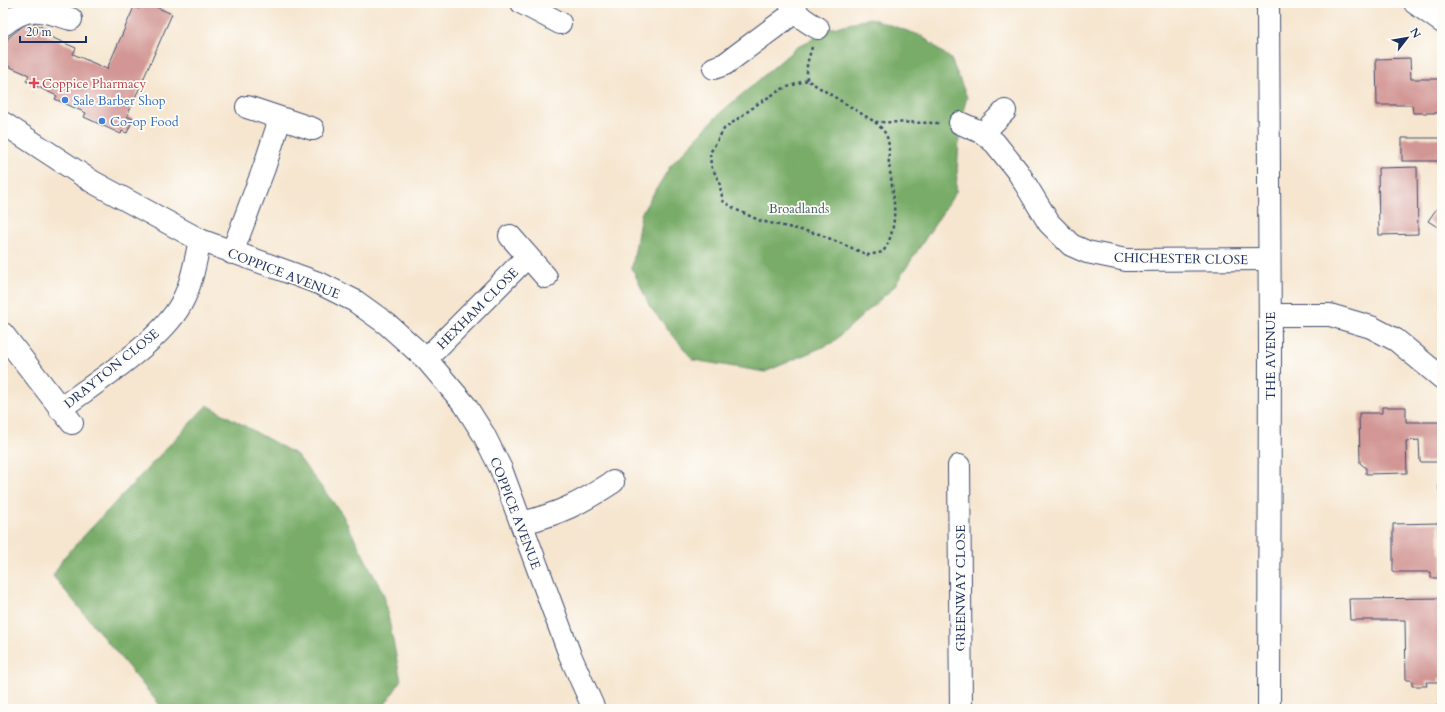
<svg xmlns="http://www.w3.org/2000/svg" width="1445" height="712" font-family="Cardo,serif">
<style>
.forest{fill:#78ac68;stroke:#4a6e63}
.building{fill:#d29694}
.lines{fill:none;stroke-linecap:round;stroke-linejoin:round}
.minor-casing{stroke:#3c4a6f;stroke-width:24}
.path{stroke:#3c4a6f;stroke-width:2.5;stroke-dasharray:3 3;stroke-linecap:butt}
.minor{stroke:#fff;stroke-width:22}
.health-dot{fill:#e0444e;stroke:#fdfcf7;stroke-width:1.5}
.shop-dot{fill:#3f7fe0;stroke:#fdfcf7;stroke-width:1.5}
.labels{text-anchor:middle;stroke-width:3.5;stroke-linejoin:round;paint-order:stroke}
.health-label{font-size:13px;fill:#be3a42;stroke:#fdfcf7;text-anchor:start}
.shop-label{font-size:13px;fill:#366cbe;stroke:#fdfcf7;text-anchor:start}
.park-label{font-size:13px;fill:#405d66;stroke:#fdfcf7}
.street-label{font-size:13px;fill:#1b2f5e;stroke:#fdfcf7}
</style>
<rect width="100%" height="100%" fill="#fdfcf7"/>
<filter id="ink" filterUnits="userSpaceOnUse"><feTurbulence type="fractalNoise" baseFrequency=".025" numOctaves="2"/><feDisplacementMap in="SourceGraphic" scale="8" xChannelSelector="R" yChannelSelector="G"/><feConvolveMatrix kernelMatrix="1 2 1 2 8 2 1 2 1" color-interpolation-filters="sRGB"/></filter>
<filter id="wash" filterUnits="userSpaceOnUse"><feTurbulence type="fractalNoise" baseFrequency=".012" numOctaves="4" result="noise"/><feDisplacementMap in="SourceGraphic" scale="16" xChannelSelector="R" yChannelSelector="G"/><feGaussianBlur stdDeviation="0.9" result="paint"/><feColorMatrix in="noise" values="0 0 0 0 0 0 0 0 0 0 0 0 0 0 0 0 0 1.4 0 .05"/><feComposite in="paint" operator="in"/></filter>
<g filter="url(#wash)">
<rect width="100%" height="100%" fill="#f6e6d0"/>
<g class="forest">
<path d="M870,18L922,36L951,59L967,97L960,123L956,192L893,288L832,343L765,372L693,360L650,307L632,268L641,214L671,165L719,114L796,48L829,29Z"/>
<path d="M207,405L297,455L342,514L384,595L401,681L382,709H163L53,576L64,557Z"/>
</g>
<g id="blocks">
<g class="building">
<path d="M3,3H15L3,12Z"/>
<path d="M141,3H147L172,14L127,116L133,119L127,133L122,131L121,134L84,117L86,113L55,99L57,96L26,81L29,75L3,64V49L8,38L29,21L48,30L46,35L76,48L73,54L107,69L134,7L139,9Z"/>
<path d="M1410,58L1411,79H1442V113H1413L1412,105H1377L1376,59Z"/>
<rect x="1402" y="138" width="40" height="23"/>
<path d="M1417,167L1418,234L1379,235L1378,168Z"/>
<path d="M1442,201V230L1428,221Z"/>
<path d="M1382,407H1406V422H1442V462H1420L1419,440L1406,441L1407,473L1366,474V468L1360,463L1359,413H1382Z"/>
<path d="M1438,465H1442V490L1439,491Z"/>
<path d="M1438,523L1439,554H1442V578H1431V572H1393V524Z"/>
<path d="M1442,598V678H1439V682H1426L1427,686H1412V680H1406L1405,620H1350L1349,599Z"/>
<rect x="1364" y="706" width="16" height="3"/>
<rect x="1424" y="706" width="18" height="3"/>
</g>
</g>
</g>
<g filter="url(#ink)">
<use href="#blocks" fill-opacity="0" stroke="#3c4a6f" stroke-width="1"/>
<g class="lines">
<g class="minor-casing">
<g id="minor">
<path d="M522,3L560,23"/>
<path d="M790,3C797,16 806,21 818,28"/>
<path d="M1268,3L1270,345L1269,709"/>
<path d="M1415,3L1442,22"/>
<path d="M3,25C30,4 41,10 71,19"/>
<path d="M714,68L725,64L795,12"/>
<path d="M247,107L313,129"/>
<path d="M3,123L93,182L200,240L321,284L355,301L387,324L426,359L465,405L484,435L501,469L570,655L594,709"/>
<path d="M960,123L983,133L995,143L1018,172L1049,223L1071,245L1087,252L1126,260L1268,259"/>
<path d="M983,133L1005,111"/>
<path d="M510,236L546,277"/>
<path d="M232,253L264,168L280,119"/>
<path d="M1270,315H1330L1371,327L1396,340L1442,378"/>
<path d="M3,334L72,423"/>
<path d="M426,359L527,257"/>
<path d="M60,409C95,383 161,341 181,304C192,284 195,262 200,240"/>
<path d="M959,466L961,709"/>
<path d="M522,523C559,514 581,503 613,482"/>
</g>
</g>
<g class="path">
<path d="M812,47L807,64V80L875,122L939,123"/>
<path d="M807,80L782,89L759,103L724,129L710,153L711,166L719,181L723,201L737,210L761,221L819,234L868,255L883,252C901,224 893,195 889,164C888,153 891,143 885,133C883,129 878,125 875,122"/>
</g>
<use href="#minor" class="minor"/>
</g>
</g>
<path class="health-dot" d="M32 77h4v4h4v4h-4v4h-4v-4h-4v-4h4z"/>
<g class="shop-dot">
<circle cx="65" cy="100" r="4"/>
<circle cx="102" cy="121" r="4"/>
</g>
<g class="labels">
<g class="health-label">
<text x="42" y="88">Coppice Pharmacy</text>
</g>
<g class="shop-label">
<text x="73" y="105">Sale Barber Shop</text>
<text x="110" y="126">Co-op Food</text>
</g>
<g class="park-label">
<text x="799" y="213">Broadlands</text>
</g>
<g class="street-label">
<text transform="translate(1181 258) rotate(1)" y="5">CHICHESTER CLOSE</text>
<text transform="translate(284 273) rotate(21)" y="5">COPPICE AVENUE</text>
<text transform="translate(477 308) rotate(-45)" y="5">HEXHAM CLOSE</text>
<text transform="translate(1270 356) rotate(-90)" y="5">THE AVENUE</text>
<text transform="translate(111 368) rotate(-39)" y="5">DRAYTON CLOSE</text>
<text transform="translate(516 513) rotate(69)" y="5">COPPICE AVENUE</text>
<text transform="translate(960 588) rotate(-90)" y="5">GREENWAY CLOSE</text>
</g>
</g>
<rect width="1445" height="712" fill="none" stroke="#fdfcf7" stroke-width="16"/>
<g transform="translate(1407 38) rotate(59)" stroke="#fdfcf7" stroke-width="3" paint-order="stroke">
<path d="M0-3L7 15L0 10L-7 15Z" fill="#1b2f5e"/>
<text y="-6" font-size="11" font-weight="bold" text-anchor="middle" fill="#1b2f5e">N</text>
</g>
<path d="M20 36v6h66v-6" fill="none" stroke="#1b2f5e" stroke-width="2"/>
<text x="26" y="36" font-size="12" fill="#1b2f5e" stroke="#fdfcf7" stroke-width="3" paint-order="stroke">20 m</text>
</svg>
